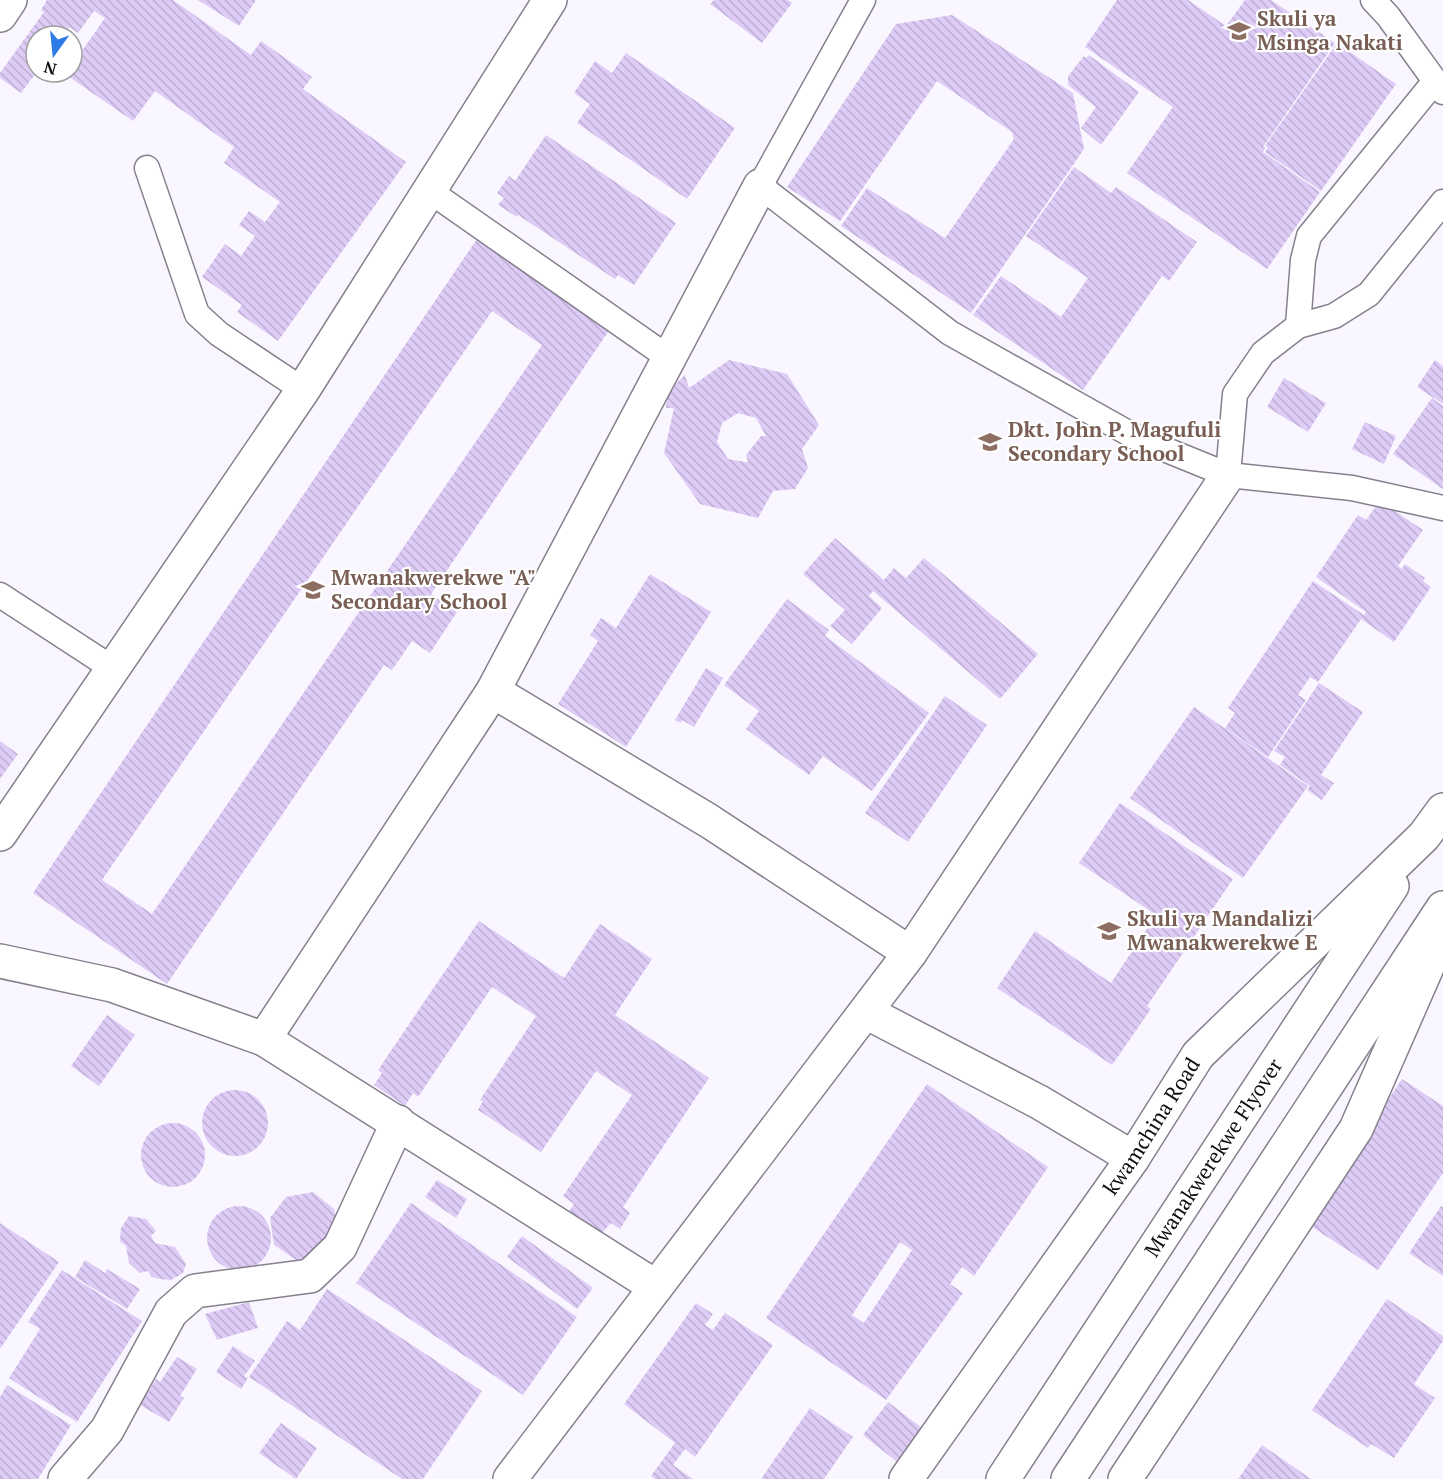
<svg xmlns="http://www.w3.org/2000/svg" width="1443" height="1479" font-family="'PT Serif',serif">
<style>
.building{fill:url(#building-back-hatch);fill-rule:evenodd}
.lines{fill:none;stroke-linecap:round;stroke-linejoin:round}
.lane-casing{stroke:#86808d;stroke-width:27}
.street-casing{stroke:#86808d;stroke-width:36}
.secondary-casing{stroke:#86808d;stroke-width:36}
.lane{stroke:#fff;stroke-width:24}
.street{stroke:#fff;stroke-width:33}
.secondary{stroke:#fff;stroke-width:33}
.labels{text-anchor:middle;stroke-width:4.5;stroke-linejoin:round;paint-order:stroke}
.education-label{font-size:21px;font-weight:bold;fill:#785e54;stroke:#fff;text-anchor:start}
.street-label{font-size:21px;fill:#0f0d12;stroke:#fff}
</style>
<defs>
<pattern id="building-back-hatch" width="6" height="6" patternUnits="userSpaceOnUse" patternTransform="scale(1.5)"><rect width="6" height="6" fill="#deccf7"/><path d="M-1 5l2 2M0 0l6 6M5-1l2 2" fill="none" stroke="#bdaed3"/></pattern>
</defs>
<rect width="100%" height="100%" fill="#faf6ff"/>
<g class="building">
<path d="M47,0H173L251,55L261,41L312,77L303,89L406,162L278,341L237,312L242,305L202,277L225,244L241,256L255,236L239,225L249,211L265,222L280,202L224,163L234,147L155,91L133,121L65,74L72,72V65L105,18L94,11L78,33L69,27L62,36H36V73L21,93L0,78V73L44,12L41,10Z"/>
<path d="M198,0H256L239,26Z"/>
<path d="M714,0H788L792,3L762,43L710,4Z"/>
<path d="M1117,0H1188L1226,26L1245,0H1271L1335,43L1263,147L1265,148L1263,152L1320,192L1267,269L1127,173L1173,107L1085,47Z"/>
<path d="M952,15L1073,93L1084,149L971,313L841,226L867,188L945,238L1014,139L1012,132L937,81L840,221L787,187L896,24Z"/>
<path d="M1337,43L1396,84L1321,191L1265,152L1268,148L1265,146Z"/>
<path d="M626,53L735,128L687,199L577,123L590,104L574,93L595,61L612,73Z"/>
<path d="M1089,55L1139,92L1101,145L1081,128L1096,107L1068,85V76L1084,56L1086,58Z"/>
<path d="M546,135L676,223L634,285L618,275L615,279L518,215L517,217L498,205L504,198L497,193L509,176L515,181Z"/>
<path d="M1074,167L1111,193L1116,187L1197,242L1169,281L1162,276L1083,390L973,315L1001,276L1061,317L1088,278L1026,236Z"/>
<path d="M477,239L610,329L431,594L457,612L430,653L412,641L392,670L384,665L167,984L33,893ZM492,311L542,345L152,914L102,880Z"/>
<path d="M729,360L787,374L819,425L802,449L808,468L795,489L773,491L758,518L700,504L664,453L674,408H666L667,392L685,375L689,388ZM738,413L756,418L766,436H761L746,455L748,462H745L728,459L717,442L722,423Z"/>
<path d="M1435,360L1443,366V404L1417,387Z"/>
<path d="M1284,378L1326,403L1308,432L1267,407Z"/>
<path d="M1432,398L1443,406V489L1393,454Z"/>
<path d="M1365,422L1396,436L1384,464L1352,449Z"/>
<path d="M1380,501L1423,530L1398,566L1402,569L1405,564L1425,578L1423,581L1431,587L1394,642L1361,619L1318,682L1310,677L1298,695L1306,700L1268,757L1225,728L1235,713L1228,708L1313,581L1364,615L1366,612L1316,577L1358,515L1366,520Z"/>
<path d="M835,538L884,580L894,568L906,578L924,558L1038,654L1000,699L873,591L869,596L882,608L852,644L830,626L845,610L803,574Z"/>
<path d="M650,574L711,612L626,747L558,704L598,641L590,635L601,618L616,628Z"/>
<path d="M787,599L829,630L825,636L929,713L872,791L823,756L809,775L746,729L759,711L724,685Z"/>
<path d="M706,668L723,678L694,727L682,720L681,723L675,720Z"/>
<path d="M1319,683L1363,712L1321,775L1334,783L1322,800L1307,790L1310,786L1280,765L1285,757L1274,751Z"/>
<path d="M945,696L987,725L908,842L865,813Z"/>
<path d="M1194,707L1308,786L1243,878L1130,798Z"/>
<path d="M0,741L18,754L0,779Z"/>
<path d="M1120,803L1233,879L1147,1006L1151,1009L1112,1065L997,988L1035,931L1111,983L1156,915L1079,863Z"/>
<path d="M479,921L564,978L600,924L652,959L615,1015L709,1078L623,1207L630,1213L620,1229L611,1223L601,1234L568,1213L574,1204L563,1196L632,1095L596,1071L541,1152L478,1110L483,1101L480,1100L536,1016L492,987L418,1097L413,1093L405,1106L374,1085L382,1073L378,1070Z"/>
<path d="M107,1015L135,1035L99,1086L71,1066Z"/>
<path d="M1402,1079L1443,1106V1173L1378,1270L1306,1223Z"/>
<path d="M927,1084L1048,1167L974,1276L962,1267L950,1284L963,1293L886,1400L766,1318ZM900,1242L912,1250L864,1323L852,1315Z"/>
<circle cx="235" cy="1123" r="33"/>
<circle cx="173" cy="1155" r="32"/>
<path d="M437,1180L467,1199L456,1218L425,1197Z"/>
<path d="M313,1192L334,1209L339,1235L322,1257L296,1260L274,1245L270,1218L286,1197Z"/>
<path d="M411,1203L577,1317L523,1395L356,1283Z"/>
<circle cx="239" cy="1238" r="32"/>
<path d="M1441,1206L1443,1207V1276L1409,1253Z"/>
<path d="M129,1216L146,1219L156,1231L151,1236L155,1243L175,1247L186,1264L183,1273L171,1280L159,1279L152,1277L148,1271L140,1273L129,1263L126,1246L120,1241L121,1228Z"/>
<path d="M0,1223L59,1262L0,1349Z"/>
<path d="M522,1236L593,1288L577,1309L507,1257Z"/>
<path d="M85,1260L105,1273L107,1269L140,1289L127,1309L75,1277Z"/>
<path d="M62,1270L142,1321L77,1422L9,1378L40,1329L28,1322Z"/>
<path d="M327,1289L482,1391L423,1479H402L249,1377L287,1321L300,1330Z"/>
<path d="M1387,1299L1443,1336V1341L1414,1384L1435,1398L1394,1458L1371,1444L1368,1448L1312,1410Z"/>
<path d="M249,1302L258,1328L217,1340L205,1314Z"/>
<path d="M696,1303L713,1314L705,1325L713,1330L725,1313L773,1345L695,1457L685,1449L673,1465L693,1479H655L651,1476L675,1443L624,1404Z"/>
<path d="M233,1346L255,1361L244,1376L248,1378L241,1389L216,1372Z"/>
<path d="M177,1357L197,1369L180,1396L184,1398L169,1422L140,1405L156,1379L160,1382Z"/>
<path d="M7,1385L71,1425L38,1479H0V1397Z"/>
<path d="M888,1402L935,1438L905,1468L863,1435Z"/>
<path d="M810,1408L853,1437L824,1479H761Z"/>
<path d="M281,1423L317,1448L296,1479L259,1453Z"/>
<path d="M1262,1445L1311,1479H1238Z"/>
</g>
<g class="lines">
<g class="lane-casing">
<g id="lane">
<path d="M863,0L760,186L950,333L1137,438L1228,475L1352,488L1443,508"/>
<path d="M1373,0L1388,16L1443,92"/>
<path d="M147,168L197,314L219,334L303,390"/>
<path d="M431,192L669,358"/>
<path d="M1298,326L1303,260L1309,236L1435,81"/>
<path d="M1228,475L1235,394L1263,353L1298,326L1334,316L1369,294L1443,202"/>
<path d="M0,595L112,668"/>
</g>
</g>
<g class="street-casing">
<g id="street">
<path d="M0,15L10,0"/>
<path d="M493,691L709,821L910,953"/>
<path d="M0,834L303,390L550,0"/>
<path d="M0,961L112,985L264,1039"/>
<path d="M866,1012L1039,1102L1133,1158"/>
<path d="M656,1287L264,1039L493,691L760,186"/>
<path d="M65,1479L107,1430L171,1312L195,1291L310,1276L340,1247L398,1122"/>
<path d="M510,1479L910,953L1228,475"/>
</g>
</g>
<g class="secondary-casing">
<g id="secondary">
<path id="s1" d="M906,1479L1133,1158L1198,1055L1424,836L1443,810"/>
<path id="s2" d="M1003,1479L1392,886"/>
<path d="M1068,1479L1443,908"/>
<path d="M1125,1479L1356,1129L1435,949"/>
</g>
</g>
<use href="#lane" class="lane"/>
<use href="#street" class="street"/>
<use href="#secondary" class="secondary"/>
</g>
<defs>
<g id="school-bare" transform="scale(1.8)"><path d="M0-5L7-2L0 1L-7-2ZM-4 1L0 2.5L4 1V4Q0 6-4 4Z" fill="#8d6e63" stroke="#fff" stroke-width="2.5" paint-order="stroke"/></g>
</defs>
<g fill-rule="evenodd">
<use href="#school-bare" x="1239" y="31"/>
<use href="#school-bare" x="990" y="442"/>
<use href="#school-bare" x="313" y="590"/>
<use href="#school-bare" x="1109" y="931"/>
</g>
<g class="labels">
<g class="education-label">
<text x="1257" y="26">Skuli ya<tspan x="1257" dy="24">Msinga Nakati</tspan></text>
<text x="1008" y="437">Dkt. John P. Magufuli<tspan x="1008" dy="24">Secondary School</tspan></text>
<text x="331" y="585">Mwanakwerekwe "A"<tspan x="331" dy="24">Secondary School</tspan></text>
<text x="1127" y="926">Skuli ya Mandalizi<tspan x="1127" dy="24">Mwanakwerekwe E</tspan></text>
</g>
<g class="street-label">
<text dy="7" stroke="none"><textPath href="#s1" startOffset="430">kwamchina Road</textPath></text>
<text dy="7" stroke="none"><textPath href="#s2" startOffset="384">Mwanakwerekwe Flyover</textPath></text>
</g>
</g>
<g transform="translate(54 54) rotate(195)"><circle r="28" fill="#ffffff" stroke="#9f9ea0" stroke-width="1.5"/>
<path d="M0-4.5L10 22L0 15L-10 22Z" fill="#2e7be7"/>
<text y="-9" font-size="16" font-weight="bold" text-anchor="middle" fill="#0f0d12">N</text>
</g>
</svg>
